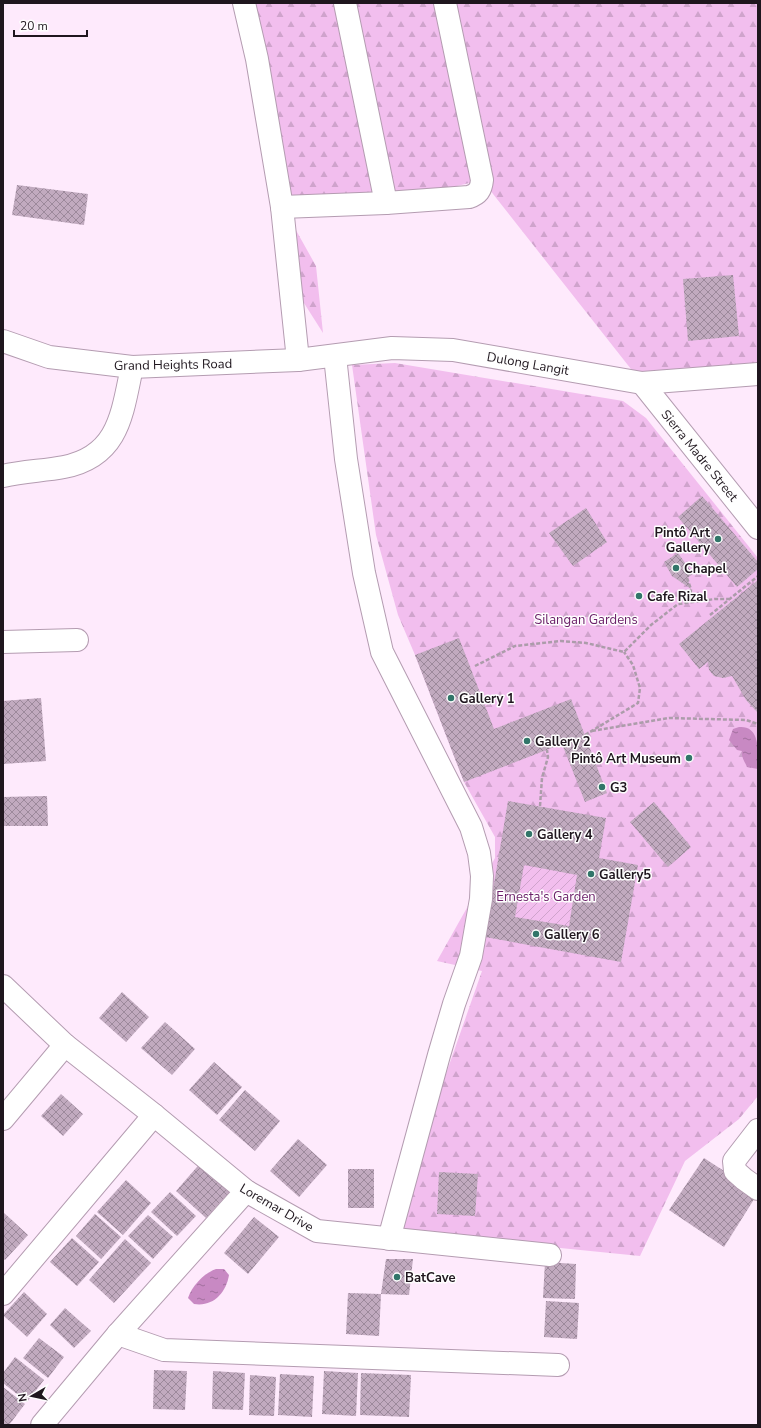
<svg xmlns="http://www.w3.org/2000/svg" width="761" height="1428" font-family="'Nunito Sans',sans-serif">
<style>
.forest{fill:url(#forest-firs)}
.garden{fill:url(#garden-furrows)}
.water{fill:url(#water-ripples)}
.building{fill:url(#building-cross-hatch);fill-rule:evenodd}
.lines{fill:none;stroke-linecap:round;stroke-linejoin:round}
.minor-casing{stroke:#b49cb1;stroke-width:24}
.path{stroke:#ac9caa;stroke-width:2.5;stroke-dasharray:4 2;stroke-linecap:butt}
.minor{stroke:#fff;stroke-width:22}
.poi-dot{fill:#317569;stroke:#fefefe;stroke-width:1.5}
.labels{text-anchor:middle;stroke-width:3;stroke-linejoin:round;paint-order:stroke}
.street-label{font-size:13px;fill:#1f161e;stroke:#fefefe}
.poi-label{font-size:13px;font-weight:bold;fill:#1f161e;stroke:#fefefe;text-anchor:start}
.park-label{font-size:13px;fill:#6c216a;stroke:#fefefe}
</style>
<defs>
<pattern id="forest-firs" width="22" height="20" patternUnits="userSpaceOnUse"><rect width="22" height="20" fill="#f2beee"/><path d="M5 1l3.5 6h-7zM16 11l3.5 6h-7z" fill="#cfa3cc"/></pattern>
<pattern id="garden-furrows" width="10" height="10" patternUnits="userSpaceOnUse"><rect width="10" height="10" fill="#f2beee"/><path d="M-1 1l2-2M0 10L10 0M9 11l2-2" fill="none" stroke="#cfa3cc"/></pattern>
<pattern id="water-ripples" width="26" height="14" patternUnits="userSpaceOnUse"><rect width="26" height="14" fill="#c889c3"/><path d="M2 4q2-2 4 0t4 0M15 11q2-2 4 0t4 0" fill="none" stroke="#a26f9e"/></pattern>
<pattern id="building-cross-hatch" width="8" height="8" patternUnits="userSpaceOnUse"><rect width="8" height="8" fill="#c1aabf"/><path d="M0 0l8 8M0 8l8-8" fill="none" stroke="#9c899b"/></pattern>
</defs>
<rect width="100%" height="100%" fill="#feeafc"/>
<g class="forest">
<path d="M244,3H758V374L642,383L482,180L386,203L283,207L316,266L323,333L290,281Z"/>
<path d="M395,363L623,401L646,418L758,558V1096L739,1119L685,1161L640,1256L391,1231L482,971L437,961L495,858V837L464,782L415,655L398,615L376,535L352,365Z"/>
</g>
<path class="garden" d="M524,865L577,875L569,926L515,917Z"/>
<g class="water">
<path d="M739,727C761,725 758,753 758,769L747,767C745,762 741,757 742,751L737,750L729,740L733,729Z"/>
<path d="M216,1269H224L229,1275C226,1293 213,1307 194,1304L188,1298C192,1286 204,1273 216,1269Z"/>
</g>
<g class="building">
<path d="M17,185L88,194L84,225L12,215Z"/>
<path d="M733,275L739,336L688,341L683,279Z"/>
<path d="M702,496L758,562V569L737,587L678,517Z"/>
<path d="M586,508L607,542L573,566L549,533Z"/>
<path d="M678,553L693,574L687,578L691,589L672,576L664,562Z"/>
<path d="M758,580V713L746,700L732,676L723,678L714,676L709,670L708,662L699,669L679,644Z"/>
<path d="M459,638L494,729L571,699L607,793L585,802L562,744L464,782L415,655Z"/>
<path d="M41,698L46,761L3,764V701Z"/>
<path d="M47,796L48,826H3V797Z"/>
<path d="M508,801L606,818L599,858L638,865L621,962L485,937ZM524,865L577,875L569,926L515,917Z"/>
<path d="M654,802L691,847L668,867L630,822Z"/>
<path d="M122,992L149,1017L126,1042L99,1018Z"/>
<path d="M165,1022L195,1049L172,1075L141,1048Z"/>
<path d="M214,1062L242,1087L217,1115L189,1090Z"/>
<path d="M245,1090L280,1121L255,1151L219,1120Z"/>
<path d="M61,1094L83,1114L63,1136L41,1116Z"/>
<path d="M298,1139L327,1165L299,1197L270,1171Z"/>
<path d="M704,1158L758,1193L724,1247L669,1210Z"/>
<path d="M203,1160L233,1188L206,1218L176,1191Z"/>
<rect x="348" y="1169" width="26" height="39"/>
<path d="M439,1172L478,1174L475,1216L437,1214Z"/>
<path d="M126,1180L151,1203L123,1235L97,1212Z"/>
<path d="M170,1192L196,1216L177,1236L151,1212Z"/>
<path d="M3,1212L28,1235L5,1260L3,1258Z"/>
<path d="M95,1214L121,1237L101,1259L76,1236Z"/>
<path d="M148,1215L173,1237L153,1259L128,1236Z"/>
<path d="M254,1217L279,1237L248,1274L224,1253Z"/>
<path d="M72,1238L99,1262L77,1286L50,1262Z"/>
<path d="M125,1239L151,1263L114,1303L89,1280Z"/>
<path d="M386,1259H413L409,1295L381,1294Z"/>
<path d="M545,1262L576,1264L575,1299L543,1298Z"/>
<path d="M24,1292L47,1314L27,1337L3,1315Z"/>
<path d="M348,1293L381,1294L379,1336L346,1334Z"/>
<path d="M546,1301L579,1303L577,1339L544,1337Z"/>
<path d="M65,1308L91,1331L74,1348L50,1325Z"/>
<path d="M39,1338L64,1357L48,1378L23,1358Z"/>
<path d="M15,1357L44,1380L27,1402L3,1383V1373Z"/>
<path d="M154,1370L187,1371L185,1410L153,1409Z"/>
<path d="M213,1371L245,1373L243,1410L212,1409Z"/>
<path d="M324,1371L358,1373L356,1416L322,1414Z"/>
<path d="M361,1373L411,1375L409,1417L360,1415Z"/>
<path d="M280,1374L314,1376L312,1417L278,1415Z"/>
<path d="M250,1375L276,1377L274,1416L249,1415Z"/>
<path d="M3,1387L25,1404L9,1425H3Z"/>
</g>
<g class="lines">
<g class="minor-casing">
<g id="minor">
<path d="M244,3L257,59L282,207L298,360"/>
<path d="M345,3L386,203"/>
<path d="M282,207L386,203L469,197C478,194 481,190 482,180L445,3"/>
<path d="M3,341L49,357L132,367L298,360L392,348L453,350L642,383L758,374"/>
<path d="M335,356L346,459L364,573L382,652L471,827L479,853L482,876L481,899L471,956L454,1004L439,1055L389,1239"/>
<path d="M642,383L758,528"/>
<path d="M3,476C23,471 43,471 64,467C119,456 122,414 132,367"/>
<path d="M3,642L77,640"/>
<path d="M3,986L65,1045L154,1115L246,1191L317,1231L550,1255"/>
<path d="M3,1119L65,1045"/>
<path d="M758,1130L734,1161L735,1171L744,1179L758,1189"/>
<path d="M3,1294L154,1115"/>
<path d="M118,1334L164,1350L558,1365"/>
<path d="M42,1425L118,1334L246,1191"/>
</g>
</g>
<g class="path">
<path d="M687,578L691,589L690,602"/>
<path d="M710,615L758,576"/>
<path d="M475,666L515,646L561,641L586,643L624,652L651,625L678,604L715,599H729"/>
<path d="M592,731L669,718L746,720L758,724"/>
<path d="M585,735L638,703L640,688L633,665L624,652"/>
<path d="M540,806L542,778L548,757L547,750"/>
</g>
<use href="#minor" class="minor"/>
</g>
<g class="poi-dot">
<circle cx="718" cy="539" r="4"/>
<circle cx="676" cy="568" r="4"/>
<circle cx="639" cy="596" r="4"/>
<circle cx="451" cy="698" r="4"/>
<circle cx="527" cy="741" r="4"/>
<circle cx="689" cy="758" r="4"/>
<circle cx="602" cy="787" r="4"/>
<circle cx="529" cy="834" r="4"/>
<circle cx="591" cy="874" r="4"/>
<circle cx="536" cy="934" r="4"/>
<circle cx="397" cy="1277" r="4"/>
</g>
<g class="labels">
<g class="street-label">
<text transform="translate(528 363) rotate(10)" y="5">Dulong Langit</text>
<text transform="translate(173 364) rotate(-1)" y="5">Grand Heights Road</text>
<text transform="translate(700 455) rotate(51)" y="5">Sierra Madre Street</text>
<text transform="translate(277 1207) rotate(30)" y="5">Loremar Drive</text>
</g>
<g class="poi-label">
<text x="710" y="537" text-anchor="end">Pintô Art<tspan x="710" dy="15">Gallery</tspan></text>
<text x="684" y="573">Chapel</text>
<text x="647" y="601">Cafe Rizal</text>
<text x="459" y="703">Gallery 1</text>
<text x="535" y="746">Gallery 2</text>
<text x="681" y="763" text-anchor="end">Pintô Art Museum</text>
<text x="610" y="792">G3</text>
<text x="537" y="839">Gallery 4</text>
<text x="599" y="879">Gallery5</text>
<text x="544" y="939">Gallery 6</text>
<text x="405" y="1282">BatCave</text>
</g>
<g class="park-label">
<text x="586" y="624">Silangan Gardens</text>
<text x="546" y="901">Ernesta's Garden</text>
</g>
</g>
<rect width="761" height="1428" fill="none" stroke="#1f161e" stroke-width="8"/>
<g transform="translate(32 1396) rotate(261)" stroke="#fefefe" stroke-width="3" paint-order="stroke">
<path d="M0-3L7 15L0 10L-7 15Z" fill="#1f161e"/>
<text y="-6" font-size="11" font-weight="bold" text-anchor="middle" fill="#1f161e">N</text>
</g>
<path d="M14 30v6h73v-6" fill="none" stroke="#1f161e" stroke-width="2"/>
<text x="20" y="30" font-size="12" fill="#1f161e" stroke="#fefefe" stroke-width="3" paint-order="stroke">20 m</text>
</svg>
